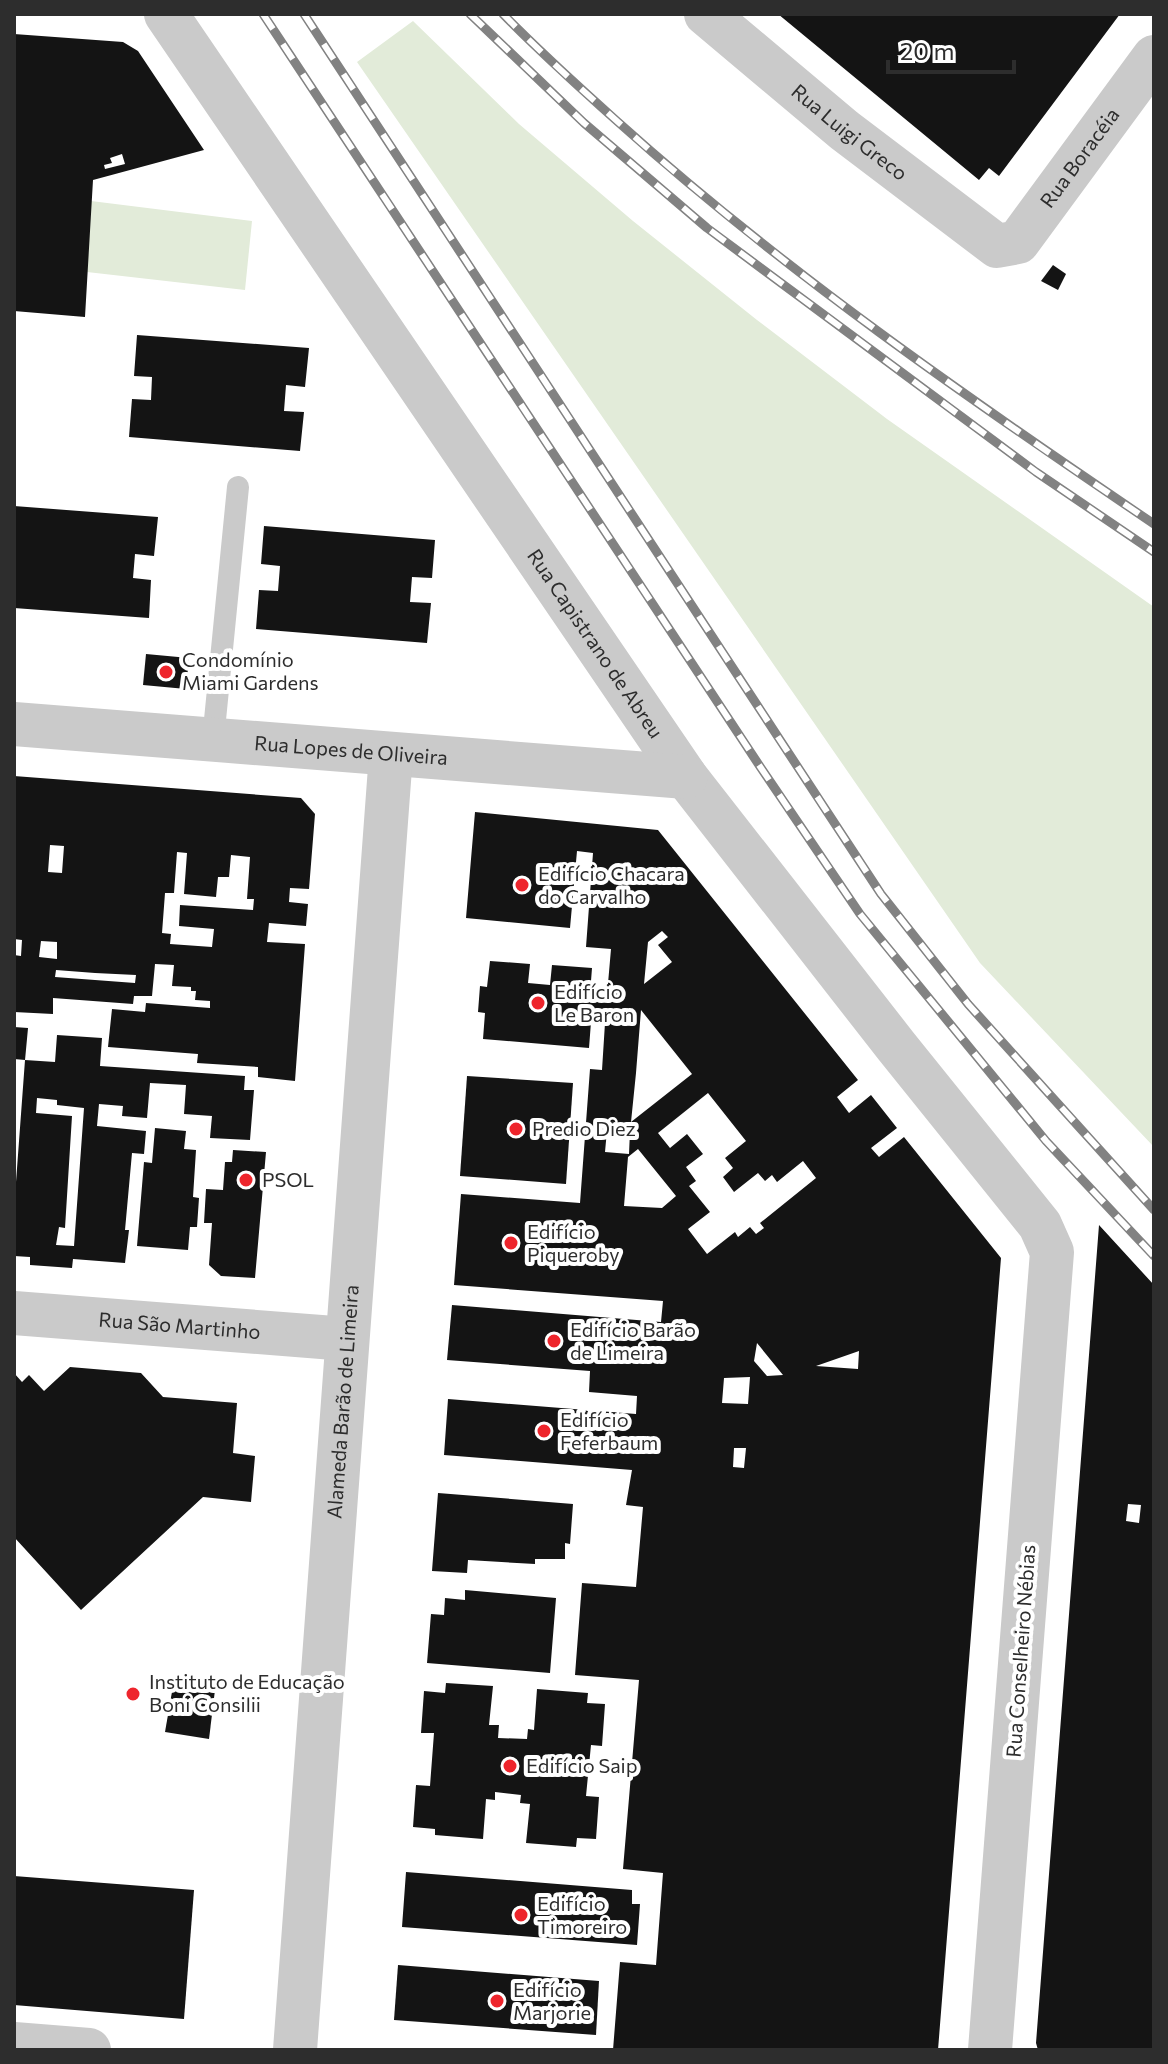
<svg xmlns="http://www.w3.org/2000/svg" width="1168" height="2064" font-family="Commissioner,sans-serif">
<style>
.green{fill:#e2ebd9}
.building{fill:#141414;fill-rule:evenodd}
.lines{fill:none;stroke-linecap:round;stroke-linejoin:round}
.lane{stroke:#cacaca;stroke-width:22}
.street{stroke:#cacaca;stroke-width:44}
.rail-casing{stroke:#828282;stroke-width:9}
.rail{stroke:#fff;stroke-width:6;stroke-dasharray:18;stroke-linecap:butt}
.poi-dot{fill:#ee252c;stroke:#fff;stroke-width:3}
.labels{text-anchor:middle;stroke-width:8;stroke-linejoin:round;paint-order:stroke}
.street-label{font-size:20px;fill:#2d2d2d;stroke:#fff}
.poi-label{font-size:20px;fill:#2d2d2d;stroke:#fff;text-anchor:start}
</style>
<rect width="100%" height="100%" fill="#fff"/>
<g class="green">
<path d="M413,21L519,124L633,221L757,320L887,419L1154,607V1147L980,963L357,62Z"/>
<path d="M91,201L252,221L245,290L87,272Z"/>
</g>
<g class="building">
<path d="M778,14H1120L999,176L989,168L979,180Z"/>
<path d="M14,34L123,42L138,51L204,150L93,180L85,317L14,311ZM122,154L125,164L105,169L104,165L112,163L110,158Z"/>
<path d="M1053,265L1066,274L1058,290L1041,281Z"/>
<path d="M137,335L309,348L305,387L286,385L284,411L304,412L300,451L129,437L132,399L151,400L152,377L134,376Z"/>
<path d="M14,506L158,517L154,556L135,554L133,578L151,580L149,618L14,608Z"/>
<path d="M264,526L435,540L432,578L412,577L410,602L431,603L427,643L256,629L259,590L278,591L280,566L261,564Z"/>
<path d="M146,654L189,658L186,689L143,685Z"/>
<path d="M14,776L301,798L315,814L309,889L290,888L289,902L308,904L306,926L269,923L267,942L305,944L295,1081L258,1077V1067L197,1063L198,1054L108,1047L112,1009L145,1012L146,1003L210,1008V1001L195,1000L196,991H191V987L172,986L174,965L155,964L152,996H134L133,1004L53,998V1014L14,1012V955L21,956L22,940L14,939ZM50,845L64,846L62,873L48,872ZM177,852L187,853L184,894L216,897L218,877H229L231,855L250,857L247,899H254L253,910L180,905L179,926L214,929L212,947L170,944L171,934L162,933L165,893H174ZM41,941L57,942V959L39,957ZM56,970L95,973L136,975L135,983L55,977Z"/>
<path d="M475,812L658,830L858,1080L837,1097L849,1113L871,1095L897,1128L871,1148L879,1157L904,1137L1001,1258L938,2050H613L620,1962L656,1965L663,1873L623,1869L639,1680L575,1675L582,1583L636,1587L643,1507L626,1505L632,1470L444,1455L448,1399L636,1414L637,1396L589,1392L590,1371L447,1360L452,1305L661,1322L663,1301L454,1285L461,1194L580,1203L590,1069L602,1070L605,1023L591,1022L589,1048L483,1039L485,1013L478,1012L480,986L487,987L490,961L530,964L528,983L550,985L552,965L592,968L590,994L607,995L611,949L586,947L593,853L577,851L570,928L466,918ZM662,931L668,937L658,945L672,962L644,984L648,942ZM641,1010L692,1074L631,1122L636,1073ZM708,1093L746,1141L725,1158L733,1168L723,1177L734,1192L758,1173L765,1181L772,1175L777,1182L803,1161L816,1178L760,1223L764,1228L756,1234L750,1227L738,1237L735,1232L707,1254L688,1229L710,1212L689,1186L696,1181L686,1167L703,1154L687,1134L670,1148L658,1133ZM607,1130L630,1131L629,1154L605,1152ZM638,1149L676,1196L662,1208L624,1206L628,1157ZM757,1343L783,1375L767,1376L754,1361ZM859,1351L858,1369L816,1366ZM750,1377L748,1404L722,1403L724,1378ZM734,1448H746L744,1468L733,1467Z"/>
<path d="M14,1027L28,1028L25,1060L14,1059Z"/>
<path d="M57,1035L102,1038L100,1066L245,1076L244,1090H254L250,1140L210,1138L212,1116L184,1114L186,1085L150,1083L147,1118L122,1116L123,1106L99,1104L97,1126L146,1131L144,1154L132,1153L125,1230H129L125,1263L73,1259L72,1268L30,1265V1257L14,1256V1209L25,1060L55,1062ZM37,1098L57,1100V1105L84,1108L74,1246L56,1245L59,1227L65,1228L72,1116L36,1113Z"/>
<path d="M467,1076L573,1083L566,1184L460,1176Z"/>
<path d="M155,1128L186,1131L184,1149L196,1150L193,1197L199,1198L197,1227H190L188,1250L137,1246L144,1162L152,1163Z"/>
<path d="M233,1150L266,1152L255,1278L221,1276L209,1265L212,1223H204L206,1189L223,1190L225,1162H232Z"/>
<path d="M1099,1225L1154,1285V2050H1038L1036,2043ZM1128,1504L1141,1505L1139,1523L1126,1521Z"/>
<path d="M70,1367L141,1373L163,1397L237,1403L233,1453L255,1456L251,1502L203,1497L81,1610L14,1537V1373L22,1382L29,1375L44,1391Z"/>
<path d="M438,1493L573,1504L570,1544L565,1543V1559H535V1564L468,1560L467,1573L432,1571Z"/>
<path d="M465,1590L556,1598L550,1673L427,1663L431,1614L444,1615L445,1598L465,1600Z"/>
<path d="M446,1683L493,1686L489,1725H499L498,1738L527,1739L528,1729L534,1730L537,1689L588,1693L587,1703L605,1704L602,1746L591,1745L586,1796L599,1797L596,1839L577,1838L576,1847L526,1843L530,1804L520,1803L521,1795L495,1792V1800L486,1799L483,1839L435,1835V1829L413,1827L416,1785L430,1786L434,1733H421L424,1691L445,1693Z"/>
<path d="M173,1686L215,1690L209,1739L165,1732Z"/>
<path d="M406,1872L632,1890V1904H640L637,1945L402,1927Z"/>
<path d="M14,1876L194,1890L184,2019L14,2005Z"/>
<path d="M398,1965L599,1981L596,2035L394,2020Z"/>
</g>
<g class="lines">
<path class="lane" d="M213,740L238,487"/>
<g class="street">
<path id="s1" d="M166,14L686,777L896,1046L1040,1225L1052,1252L990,2050"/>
<path id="s2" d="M706,14L844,130L997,246L1018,242L1154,57"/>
<path id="s3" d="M14,724L686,777"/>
<path id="s4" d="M14,1313L347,1339"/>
<path d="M14,2044L89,2050"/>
<path id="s5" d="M295,2050L391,754"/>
</g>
<g class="rail-casing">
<g id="rail">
<path d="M263,14L761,768L860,914L1046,1141L1154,1256"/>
<path d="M304,14L881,894L968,1004L1154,1210"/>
<path d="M470,14L584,123L707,228L1036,472L1154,552"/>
<path d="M503,14C540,52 579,87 618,122C784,271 969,399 1154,524"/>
</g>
</g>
<use href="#rail" class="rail"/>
</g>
<g class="poi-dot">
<circle cx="166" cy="672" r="8"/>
<circle cx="522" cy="885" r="8"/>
<circle cx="538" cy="1003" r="8"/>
<circle cx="516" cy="1129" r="8"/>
<circle cx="246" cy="1180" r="8"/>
<circle cx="511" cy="1243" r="8"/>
<circle cx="554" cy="1341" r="8"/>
<circle cx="544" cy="1431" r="8"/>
<circle cx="133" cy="1694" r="8"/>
<circle cx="510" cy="1766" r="8"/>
<circle cx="521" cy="1915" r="8"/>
<circle cx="497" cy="2001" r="8"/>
</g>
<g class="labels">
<g class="street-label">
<text dy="7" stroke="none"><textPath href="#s2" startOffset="186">Rua Luigi Greco</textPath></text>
<text dy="7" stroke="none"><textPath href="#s2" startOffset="498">Rua Boracéia</textPath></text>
<text dy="7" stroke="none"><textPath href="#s1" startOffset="762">Rua Capistrano de Abreu</textPath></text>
<text dy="7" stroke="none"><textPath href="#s3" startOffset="338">Rua Lopes de Oliveira</textPath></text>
<text dy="7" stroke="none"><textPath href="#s4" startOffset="166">Rua São Martinho</textPath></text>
<text dy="7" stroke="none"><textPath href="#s5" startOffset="650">Alameda Barão de Limeira</textPath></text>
<text transform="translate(1021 1651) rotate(-86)" y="7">Rua Conselheiro Nébias</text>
</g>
<g class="poi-label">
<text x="182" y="667">Condomínio<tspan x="182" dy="23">Miami Gardens</tspan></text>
<text x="538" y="881">Edifício Chacara<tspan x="538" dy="23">do Carvalho</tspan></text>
<text x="554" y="999">Edifício<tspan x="554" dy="23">Le Baron</tspan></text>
<text x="532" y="1136">Predio Diez</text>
<text x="262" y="1187">PSOL</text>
<text x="527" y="1239">Edifício<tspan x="527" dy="23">Piqueroby</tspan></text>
<text x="570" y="1337">Edifício Barão<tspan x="570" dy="23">de Limeira</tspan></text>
<text x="560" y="1427">Edifício<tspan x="560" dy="23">Feferbaum</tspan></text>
<text x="149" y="1689">Instituto de Educação<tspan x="149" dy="23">Boni Consilii</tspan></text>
<text x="526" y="1773">Edifício Saip</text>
<text x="537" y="1911">Edifício<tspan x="537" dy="23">Timoreiro</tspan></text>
<text x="513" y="1997">Edifício<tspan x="513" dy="23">Marjorie</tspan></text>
</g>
</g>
<rect width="1168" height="2064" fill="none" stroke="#2d2d2d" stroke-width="32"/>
<path d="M888 60v12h126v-12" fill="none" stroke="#2d2d2d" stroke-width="4"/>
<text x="900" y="60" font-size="24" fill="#2d2d2d" stroke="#ffffff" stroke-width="6" paint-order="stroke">20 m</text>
</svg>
